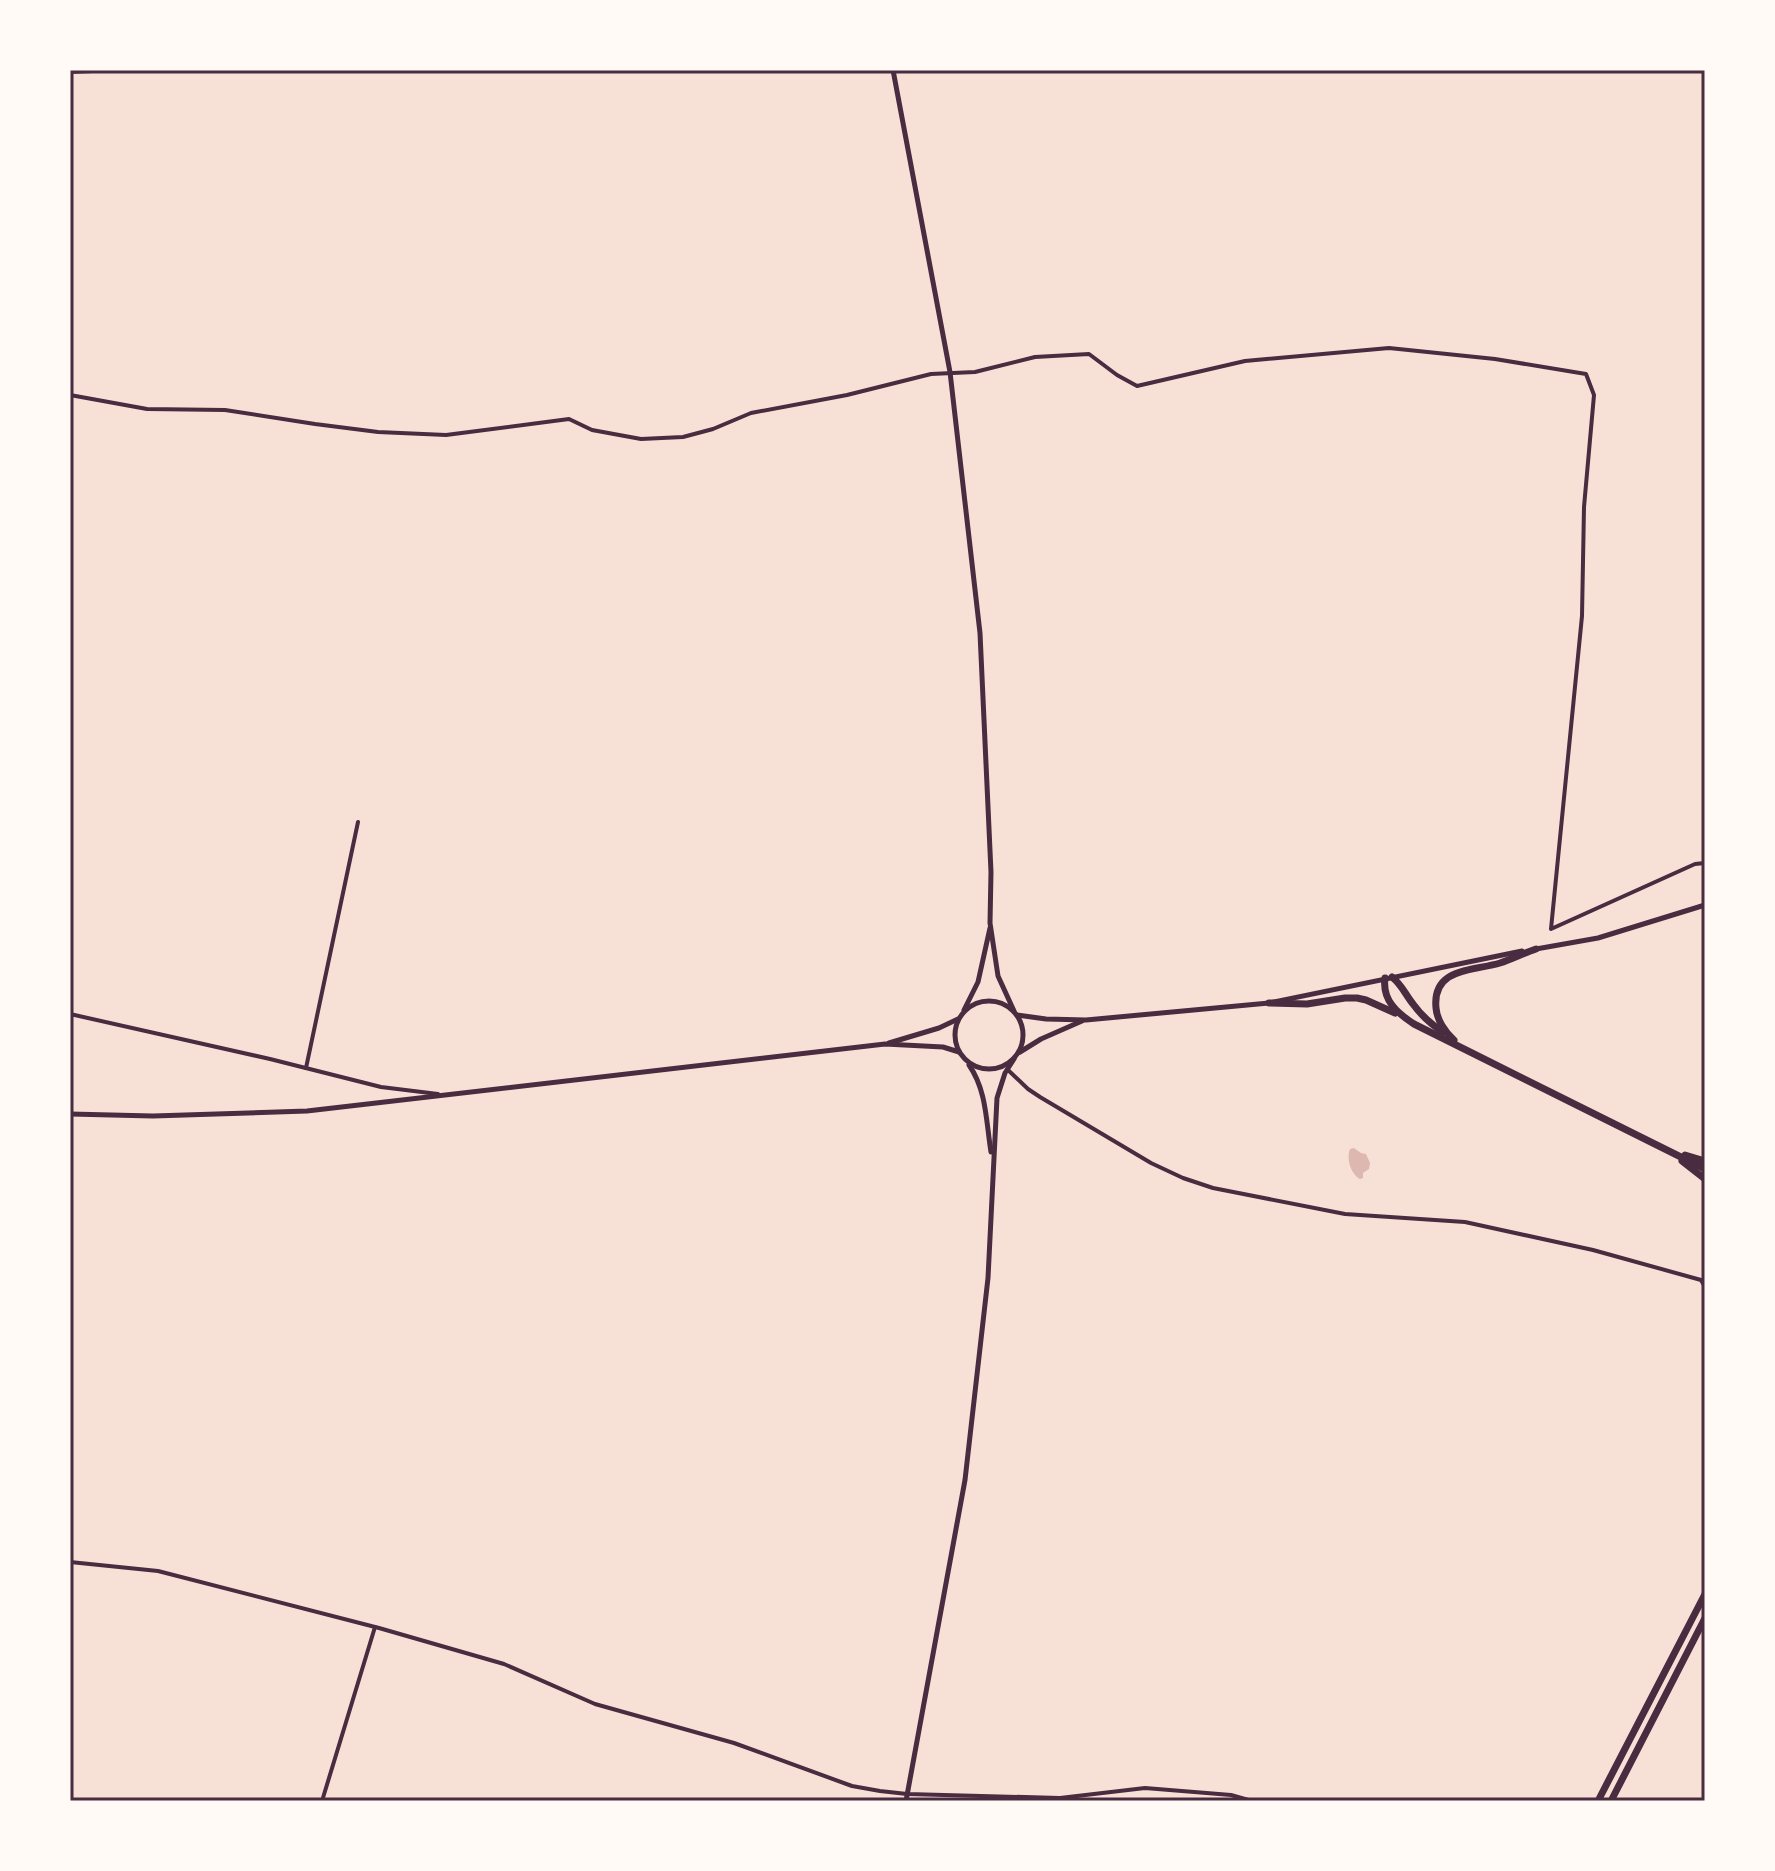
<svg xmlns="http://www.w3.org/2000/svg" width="1775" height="1871" font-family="'Archivo Narrow',sans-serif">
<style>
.water{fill:#dcb8b0}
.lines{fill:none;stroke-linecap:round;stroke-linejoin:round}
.minor{stroke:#4a2c40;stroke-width:4}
.secondary{stroke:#4a2c40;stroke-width:5}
.motorway{stroke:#4a2c40;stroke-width:7}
.neatline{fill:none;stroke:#4a2c40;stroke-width:3}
</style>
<rect width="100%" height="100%" fill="#f7e1d7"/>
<path class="water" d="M1354,1148L1361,1153L1366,1154L1370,1163L1369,1169L1363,1173V1178L1360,1179C1351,1174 1346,1159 1350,1149Z"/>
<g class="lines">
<g class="minor">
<path d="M70,72L116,70"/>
<path d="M70,395L147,409L225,410L315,424L378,432L446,435L569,419L592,430L641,439L683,437L713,429L751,413L847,395L931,374L975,372L1035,357L1089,354L1117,375L1137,386L1245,361L1389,348L1495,359L1586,374L1594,395L1584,507L1582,616L1551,929L1695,864L1705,863"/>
<path d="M70,1014L270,1059L381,1087L438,1094"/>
<path d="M306,1068L358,822"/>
<path d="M1008,1070L1028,1089L1040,1097L1151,1163L1183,1178L1213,1188L1345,1214L1465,1222L1593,1250L1701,1280L1705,1287"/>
<path d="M70,1562L158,1571L379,1628L504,1664L595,1704L734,1743L852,1786L880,1791L907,1794L1060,1798L1145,1788L1231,1795L1252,1801"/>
<path d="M322,1801L375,1627"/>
</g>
<g class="secondary">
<path d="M893,70L950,372L980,633L991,872L990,923L998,976L1014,1011"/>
<path d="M1536,949L1598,938L1705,905"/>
<circle cx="989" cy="1035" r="34"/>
<path d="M964,1010L978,982L990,928"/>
<path d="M1017,1015L1046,1019L1086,1020L1269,1003L1522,951"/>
<path d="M889,1043L939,1028L958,1019"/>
<path d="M1020,1052L1041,1039L1082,1021"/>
<path d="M969,1065C987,1091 986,1122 991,1152"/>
<path d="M70,1114L153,1116L307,1111L885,1044L943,1047L959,1052"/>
<path d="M906,1801L965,1480L988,1278L997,1098L1005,1073L1014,1059"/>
</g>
<g class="motorway">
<path d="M1392,977C1402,985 1405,994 1413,1004C1421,1015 1432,1025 1443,1032"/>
<path d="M1385,978C1382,1000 1397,1013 1414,1024L1705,1169"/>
<path d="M1269,1003L1307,1004L1345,998H1357L1366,1000L1395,1013"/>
<path d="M1454,1040C1445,1032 1437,1020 1436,1008C1432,967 1474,971 1500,963C1512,959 1524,953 1536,949"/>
<path d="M1685,1155L1705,1161"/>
<path d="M1682,1161L1705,1179"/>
<path d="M1598,1801L1705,1594"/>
<path d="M1611,1801L1705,1618"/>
</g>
</g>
<rect width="1775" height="1871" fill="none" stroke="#fffaf5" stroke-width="144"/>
<rect x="72" y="72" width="1631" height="1727" class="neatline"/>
</svg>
